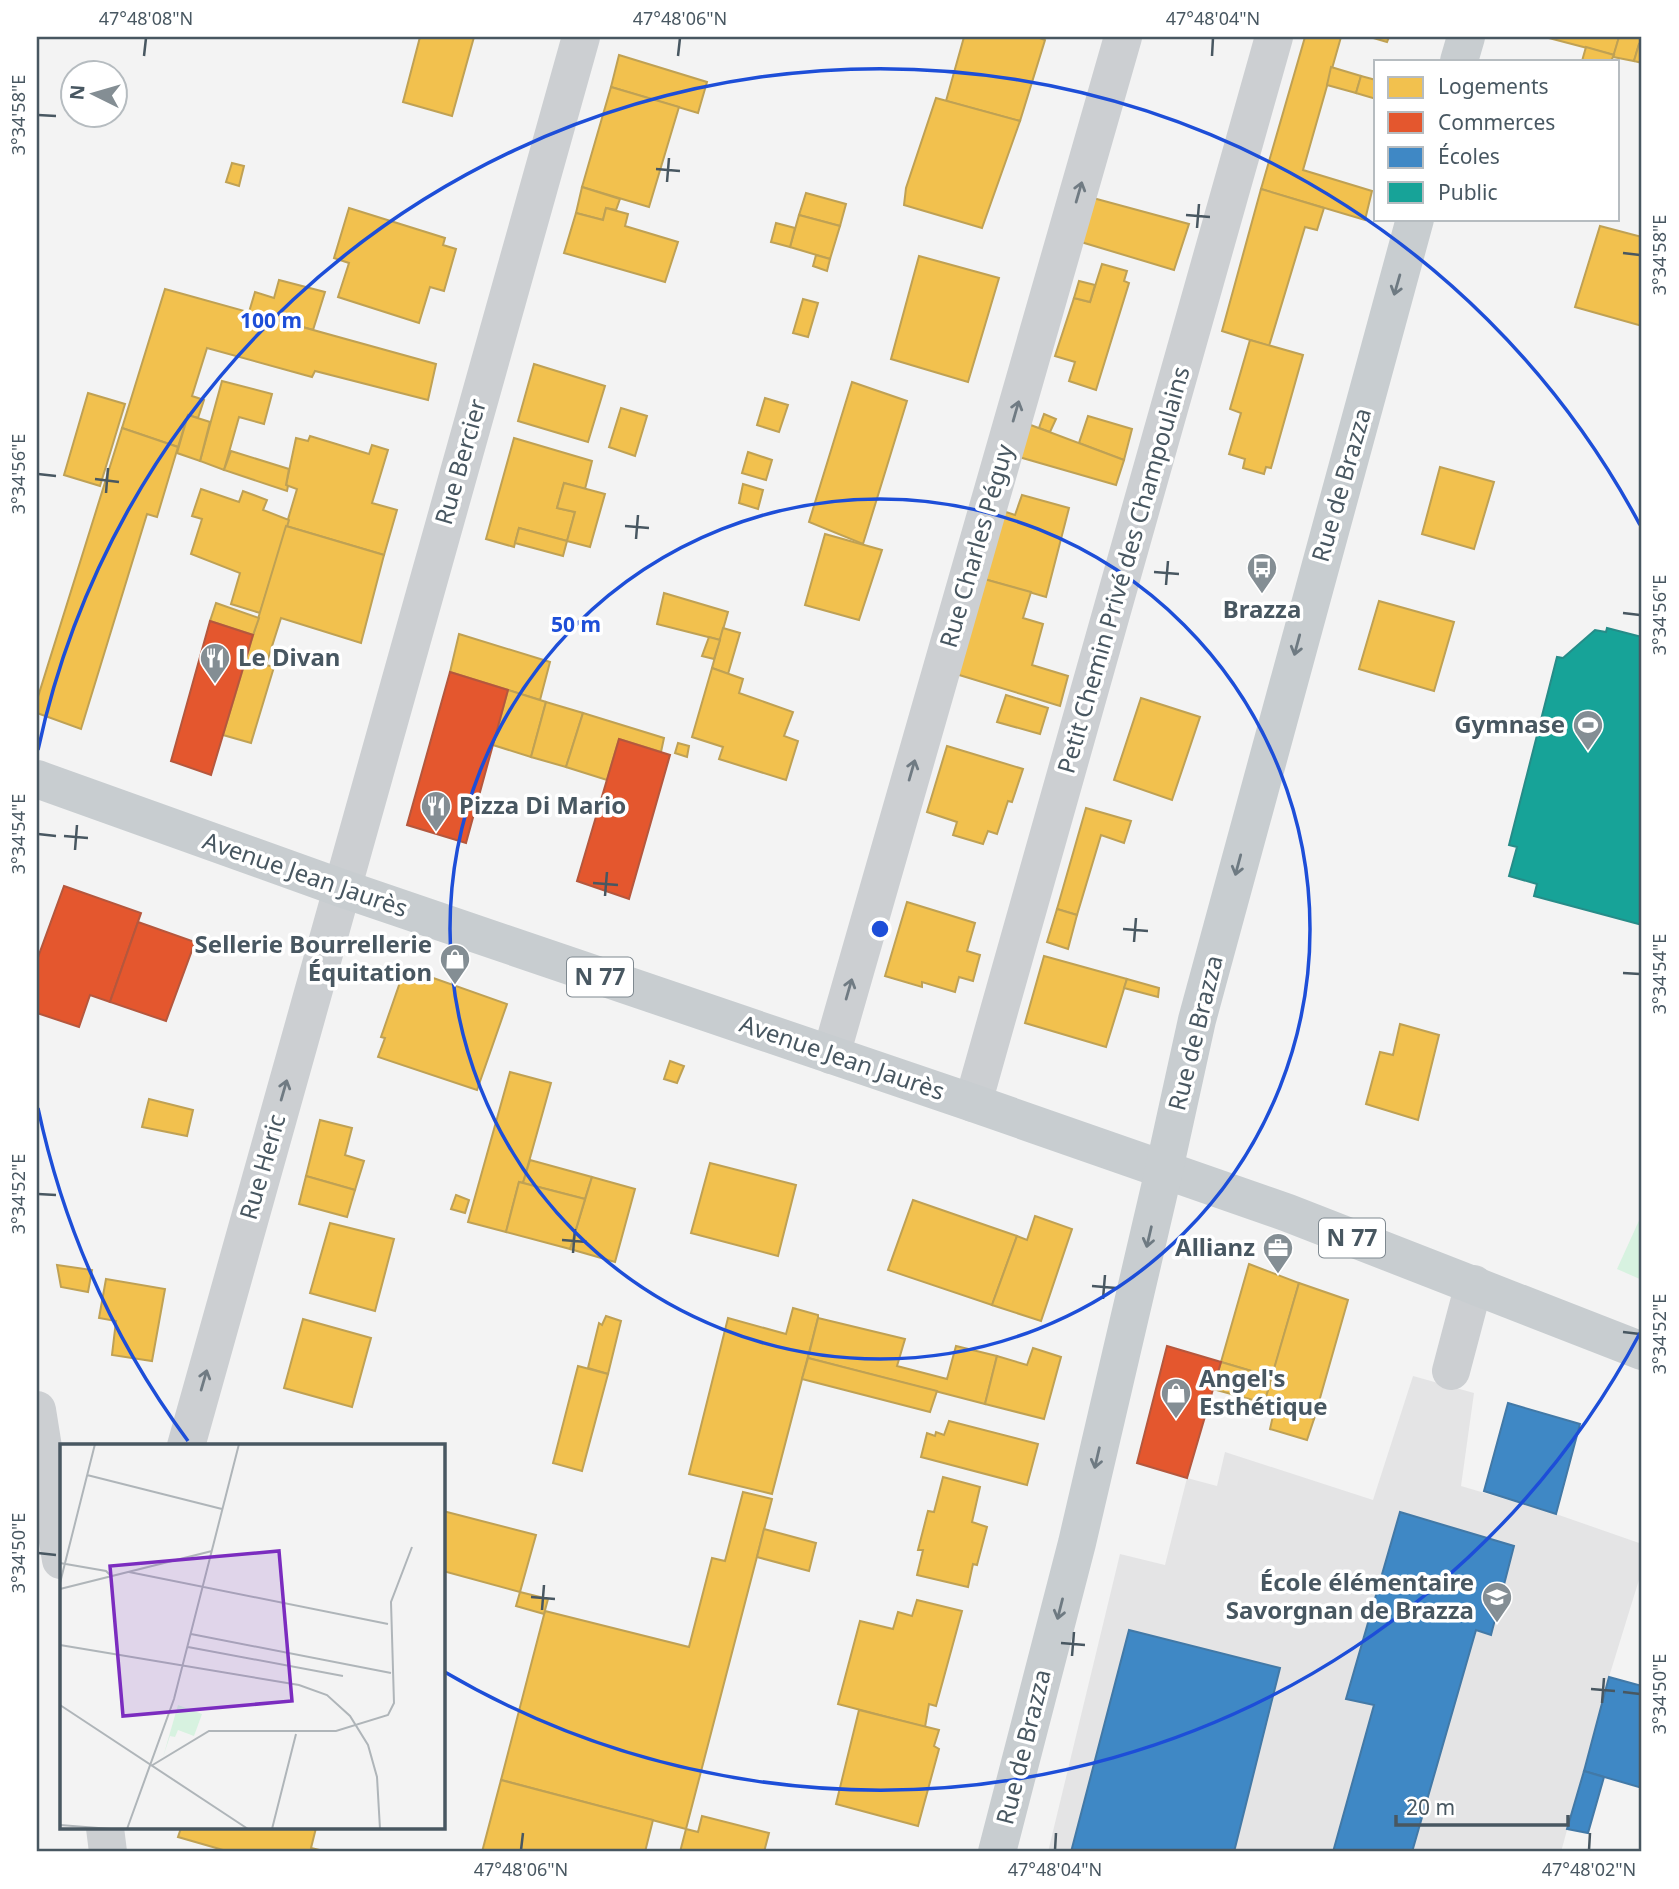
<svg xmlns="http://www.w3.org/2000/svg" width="1679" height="1889" font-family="'Noto Sans',sans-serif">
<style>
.education{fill:#e4e4e5}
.green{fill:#d7f2e0}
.homes{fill:#f2c14e;stroke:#bfa154;stroke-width:2}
.shops{fill:#e4572e;stroke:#b5573d;stroke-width:2}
.schools{fill:#3f88c5;stroke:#4279a7;stroke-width:2}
.public{fill:#17a398;stroke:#268c88;stroke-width:2}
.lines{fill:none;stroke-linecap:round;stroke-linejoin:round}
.minor{stroke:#cccfd2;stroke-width:38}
.major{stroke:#c8cdd0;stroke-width:38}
.oneway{stroke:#707b83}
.oneway2{stroke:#6e7a82}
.ticks{fill:none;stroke:#485761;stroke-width:2.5}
.ring{fill:none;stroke:#1d4ed8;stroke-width:3.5}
.labels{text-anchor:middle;stroke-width:7;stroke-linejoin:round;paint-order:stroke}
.shield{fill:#fff;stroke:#7f8990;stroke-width:2}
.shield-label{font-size:23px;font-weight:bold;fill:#485761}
.street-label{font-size:24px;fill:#485761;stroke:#fff}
.poi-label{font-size:24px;font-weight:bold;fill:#485761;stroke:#fff;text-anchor:end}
.inset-road{fill:none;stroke:#afb5b9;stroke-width:2}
.view{fill:#7b2cbf;fill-opacity:0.15;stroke:#7b2cbf;stroke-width:3.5}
.inset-edge{fill:none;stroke:#485761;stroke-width:3.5}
.centre{fill:#1d4ed8;stroke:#fff;stroke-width:3.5}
.ring-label{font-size:21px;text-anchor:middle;font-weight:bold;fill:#1d4ed8;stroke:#fff;stroke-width:7;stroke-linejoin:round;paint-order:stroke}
.neatline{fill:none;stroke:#485761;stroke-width:2.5}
.ticks-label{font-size:18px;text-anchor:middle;fill:#485761}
</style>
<rect width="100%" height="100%" fill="#f3f3f3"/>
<path class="education" d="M1413,1376L1474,1393L1461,1486L1556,1514L1642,1544V1570L1609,1677L1561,1852H1048L1120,1554L1165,1565L1187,1478L1217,1486L1225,1452L1373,1500Z"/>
<path class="green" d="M1642,1214V1280L1617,1269Z"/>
<g class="homes">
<path d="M420,37H474L452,116L403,102Z"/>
<path d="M964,37H1037L1045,40L1020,121L946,101Z"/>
<path d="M1305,37H1341L1303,170L1372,191L1365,220L1261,189Z"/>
<path d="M1370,37H1389L1387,42Z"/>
<path d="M1545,37H1619L1614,55Z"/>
<path d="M1619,37H1642V45L1639,44L1634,61L1613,57Z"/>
<path d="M1639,44L1642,45V63L1634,61Z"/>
<path d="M1586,47L1614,55L1611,61H1582Z"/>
<path d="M619,55L707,82L698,113L611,87Z"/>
<path d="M1331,67L1361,76L1356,93L1327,85Z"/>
<path d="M1361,76L1376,80V99L1356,93Z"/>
<path d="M611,87L679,107L649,207L582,187Z"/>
<path d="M936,98L1020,121L982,228L904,205L906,188Z"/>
<path d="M232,163L244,166L239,186L226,182Z"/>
<path d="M582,187L620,199L616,210L606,208L603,220L576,213Z"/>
<path d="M1261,189L1324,208L1317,230L1305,227L1269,346L1222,331Z"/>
<path d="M806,193L846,204L840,226L799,215Z"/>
<path d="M1093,198L1189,224L1174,270L1081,242Z"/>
<path d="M349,208L445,238L443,245L456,249L444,291L430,287L419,323L338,297L349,263L334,258Z"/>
<path d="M606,208L628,214L625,226L678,242L665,282L564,253L576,213L603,220Z"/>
<path d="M799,215L840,226L830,259L790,247Z"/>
<path d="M776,223L795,228L790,247L771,242Z"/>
<path d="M1600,226L1642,237V326L1575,307Z"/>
<path d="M816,255L830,259L827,271L813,266Z"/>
<path d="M919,256L999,278L968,382L891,359Z"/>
<path d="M1102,264L1127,271L1124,281L1129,283L1096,390L1069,381L1075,362L1055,356L1074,298L1090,302Z"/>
<path d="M279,280L325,292L313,330L249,312L255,292L274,298Z"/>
<path d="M1079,281L1095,285L1090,302L1074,298Z"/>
<path d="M165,289L436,364L428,400L315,371L312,377L207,348L192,396L204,400L198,418L188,415L178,447L122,428Z"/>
<path d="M803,299L818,303L808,337L793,333Z"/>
<path d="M1250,340L1303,355L1271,468L1266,467L1264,474L1243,468L1245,459L1229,454L1241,413L1230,409Z"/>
<path d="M534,364L605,386L588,442L518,421Z"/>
<path d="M222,381L272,394L264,424L239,417L224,470L200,461Z"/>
<path d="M852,382L907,401L863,544L809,522Z"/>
<path d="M88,393L125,404L100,486L64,475Z"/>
<path d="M765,398L788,405L779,432L757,425Z"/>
<path d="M621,408L647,416L635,456L609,447Z"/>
<path d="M1044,414L1056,419L1050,432L1039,428Z"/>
<path d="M188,415L210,422L200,461L177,453Z"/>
<path d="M1088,416L1132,429L1124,460L1079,443Z"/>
<path d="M1028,424L1124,460L1116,485L1019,457Z"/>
<path d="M122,428L178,447L157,517L147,514L81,729L37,713V700Z"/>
<path d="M310,436L369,454L372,445L388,450L372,503L397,510L384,555L286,526L297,489L286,485L296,438L308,441Z"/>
<path d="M514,438L592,461L585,489L564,483L557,508L575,512L567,541L519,528L514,547L486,539Z"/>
<path d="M231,451L289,469L286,485L288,486L287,491L224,470Z"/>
<path d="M748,452L772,460L766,480L742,473Z"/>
<path d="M1440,467L1494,482L1474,549L1422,534Z"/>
<path d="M564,483L605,494L590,547L567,541L575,512L557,508Z"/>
<path d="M743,484L763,490L758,509L739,503Z"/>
<path d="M201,489L239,502L243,491L267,500L263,510L289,520L260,613L231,604L240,573L191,554L202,519L192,516Z"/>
<path d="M1022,495L1069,508L1046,597L984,579L1003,511L1015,515Z"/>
<path d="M286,526L384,555L361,643L281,618L266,665L274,667L251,743L223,735Z"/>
<path d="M519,528L567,541L563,556L515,543Z"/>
<path d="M825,534L882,550L859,620L805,605Z"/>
<path d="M984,579L1031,592L1023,618L1043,624L1032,665L1068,676L1060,706L956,674Z"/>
<path d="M664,593L728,612L720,640L657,624Z"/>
<path d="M1379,601L1454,622L1434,691L1359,669Z"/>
<path d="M216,603L259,618L253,635L210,621Z"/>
<path d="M723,628L740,633L728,674L712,668Z"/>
<path d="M459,634L550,662L540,700L450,672Z"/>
<path d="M709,637L720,640L714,659L702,656Z"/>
<path d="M712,668L743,679L739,693L793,712L784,736L798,741L786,780L719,759L723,747L692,737Z"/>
<path d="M508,690L546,702L531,757L493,745Z"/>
<path d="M1006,695L1048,708L1040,734L997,722Z"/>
<path d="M1141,698L1200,717L1172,800L1114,780Z"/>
<path d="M546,702L583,713L566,767L531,757Z"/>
<path d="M583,713L664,738L661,752L619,739L607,780L566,767Z"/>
<path d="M678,743L689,746L687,757L675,753Z"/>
<path d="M947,746L1023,769L1012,802L1008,801L997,834L988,831L983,844L953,835L957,822L927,812Z"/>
<path d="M1086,808L1131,821L1124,843L1101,835L1077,915L1057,909Z"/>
<path d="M907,902L975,923L967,951L980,955L973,981L959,977L955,992L922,982V987L885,976Z"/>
<path d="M1057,909L1077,915L1068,949L1047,942Z"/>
<path d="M1044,956L1127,979L1106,1047L1025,1023Z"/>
<path d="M405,968L507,1004L477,1090L378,1057L385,1038L381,1037Z"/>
<path d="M1127,979L1159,988L1158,997L1124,988Z"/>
<path d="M1400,1024L1439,1035L1418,1120L1366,1104L1380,1052L1393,1055Z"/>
<path d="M670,1061L684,1066L677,1083L664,1079Z"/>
<path d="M510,1072L551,1083L523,1183L519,1182L506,1232L468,1222Z"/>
<path d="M149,1099L193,1110L187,1136L142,1127Z"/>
<path d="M320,1120L352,1128L345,1155L364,1161L355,1190L306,1176Z"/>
<path d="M530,1160L592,1177L585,1199L523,1183Z"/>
<path d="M710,1163L796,1185L778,1256L691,1233Z"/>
<path d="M306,1176L355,1190L347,1217L299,1204Z"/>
<path d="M592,1177L635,1189L615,1262L570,1249Z"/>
<path d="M519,1182L585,1199L570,1249L506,1232Z"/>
<path d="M456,1195L469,1200L465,1213L451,1209Z"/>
<path d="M913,1200L1017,1236L992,1305L888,1270Z"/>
<path d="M1035,1216L1072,1229L1041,1321L992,1305L1017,1236L1027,1240Z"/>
<path d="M330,1223L394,1239L375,1311L310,1293Z"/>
<path d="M1249,1264L1299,1283L1272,1377L1221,1362Z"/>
<path d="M57,1265L92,1270L88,1292L61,1287Z"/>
<path d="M106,1279L165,1289L152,1361L112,1355L116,1321L99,1318Z"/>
<path d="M1299,1283L1348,1300L1314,1419L1264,1403Z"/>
<path d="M793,1308L818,1315V1318L772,1494L689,1474L728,1318L786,1334Z"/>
<path d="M606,1316L621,1321L608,1374L588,1368L599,1323L602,1325Z"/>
<path d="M818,1318L905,1339L897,1366L947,1379L956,1346L997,1356L985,1404L808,1358Z"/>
<path d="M303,1319L371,1338L352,1407L284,1388Z"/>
<path d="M1033,1348L1061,1357L1044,1419L985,1404L997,1356L1027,1365Z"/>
<path d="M808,1358L937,1391L930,1412L802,1379Z"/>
<path d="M1221,1362L1272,1377L1264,1403L1213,1389Z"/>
<path d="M578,1366L608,1374L582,1471L553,1463Z"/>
<path d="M1275,1407L1314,1419L1307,1440L1270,1429Z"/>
<path d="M949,1421L1038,1444L1027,1485L921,1457L927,1433L935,1436L936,1432L944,1435Z"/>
<path d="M943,1477L980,1487L972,1522L987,1527L977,1565L973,1564L968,1587L917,1575L923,1550H918L928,1511L934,1512Z"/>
<path d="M743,1492L772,1499L686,1829L501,1780L545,1611L689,1647L712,1558L725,1561Z"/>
<path d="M443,1511L536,1535L520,1592L443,1571Z"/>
<path d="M764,1529L816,1543L809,1571L757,1557Z"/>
<path d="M520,1592L548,1599L544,1614L516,1606Z"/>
<path d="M917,1600L962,1611L936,1706L929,1704L925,1727L838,1704L860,1621L893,1629L898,1612L912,1616Z"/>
<path d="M859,1710L939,1730L934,1746L939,1749L918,1826L836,1804Z"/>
<path d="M501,1780L653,1820L645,1852H482Z"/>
<path d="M702,1816L769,1833L764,1852H680L686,1829L698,1832Z"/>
<path d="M181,1828H316L311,1848L328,1852H230L178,1837Z"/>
</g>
<g class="shops">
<path d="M210,621L253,635L211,775L171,761Z"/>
<path d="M450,672L508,690L466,843L407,825Z"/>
<path d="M619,739L670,755L629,899L577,881Z"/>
<path d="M64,886L141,913L110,1002L90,995L79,1027L37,1013V960Z"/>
<path d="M138,922L195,942L166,1021L110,1002Z"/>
<path d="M1167,1346L1221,1362L1187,1478L1137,1463Z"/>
</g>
<g class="schools">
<path d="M1508,1403L1580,1424L1556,1514L1484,1491Z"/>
<path d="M1400,1512L1514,1546L1491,1635L1476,1630L1412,1852H1333L1374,1705L1346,1699Z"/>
<path d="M1129,1630L1280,1668L1234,1852H1071Z"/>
<path d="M1609,1677L1642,1686V1788L1584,1771Z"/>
<path d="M1584,1771L1604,1777L1588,1833L1567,1829Z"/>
</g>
<path class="public" d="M1607,628L1642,637V925L1534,896L1537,884L1509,876L1517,847L1509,845L1557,657L1563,658L1595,630L1606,632Z"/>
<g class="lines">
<g class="minor">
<path d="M831,1055L1123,37"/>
<path d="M973,1103L1274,37"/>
<path d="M1451,1371L1474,1284"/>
<path d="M37,1410L61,1560"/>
<path d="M186,1446L581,37"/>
<path d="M105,1828L108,1852"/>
</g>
<g class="major">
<path d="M1459,61L1466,37"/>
<path d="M37,779L341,888L973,1103L1288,1213L1642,1351"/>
<path d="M997,1852L1077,1543L1164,1170L1197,1020L1415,219"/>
</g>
</g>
<defs><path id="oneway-shaft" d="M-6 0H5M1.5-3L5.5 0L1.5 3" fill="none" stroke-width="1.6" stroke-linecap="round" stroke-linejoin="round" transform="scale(1.75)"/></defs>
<g class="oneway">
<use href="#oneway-shaft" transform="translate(1079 192) rotate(-74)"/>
<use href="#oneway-shaft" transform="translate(1016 411) rotate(-74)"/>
<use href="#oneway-shaft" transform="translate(912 770) rotate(-74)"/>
<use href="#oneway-shaft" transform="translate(849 989) rotate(-74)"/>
<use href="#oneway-shaft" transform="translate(284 1090) rotate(-74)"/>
<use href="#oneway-shaft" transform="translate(204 1380) rotate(-74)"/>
</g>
<g class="oneway2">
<use href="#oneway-shaft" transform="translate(1397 285) rotate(106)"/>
<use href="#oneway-shaft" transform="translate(1297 645) rotate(105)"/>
<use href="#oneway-shaft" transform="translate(1238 865) rotate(105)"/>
<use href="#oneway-shaft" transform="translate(1149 1237) rotate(103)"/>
<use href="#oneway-shaft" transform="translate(1097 1458) rotate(103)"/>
<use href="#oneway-shaft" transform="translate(1060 1609) rotate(104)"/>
</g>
<path class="ticks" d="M144,56L146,38M678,56L680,38M1212,56L1213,38M38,115L56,116M656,169L680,171M667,182L669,158M1186,215L1210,217M1197,228L1199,204M1623,253L1640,255M38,474L56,476M95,479L119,482M106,493L108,468M625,526L649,528M636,539L638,515M1154,572L1179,574M1166,585L1168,561M1623,613L1640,615M38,834L56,836M64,836L88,838M75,850L77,825M593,883L618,885M605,896L607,872M1123,929L1148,931M1134,942L1136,918M1623,973L1640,974M38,1194L56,1195M562,1240L587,1242M573,1253L575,1229M1092,1286L1116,1288M1103,1299L1105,1275M1623,1332L1640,1334M38,1553L56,1555M531,1597L555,1599M542,1610L544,1585M1061,1643L1085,1645M1072,1656L1074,1632M1591,1689L1615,1691M1623,1692L1640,1694M1602,1703L1604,1678M521,1850L523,1833M1055,1850L1056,1833M1589,1850L1590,1833"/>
<g class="ring">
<circle cx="880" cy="929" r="430"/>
<path d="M1640 1333A861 861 0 0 1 443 1671M188 1441A861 861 0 0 1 38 1108M38 750A861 861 0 0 1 1640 525"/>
</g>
<defs>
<g id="bus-pin" transform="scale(1.575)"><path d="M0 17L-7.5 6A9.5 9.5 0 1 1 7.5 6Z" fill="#848e94" stroke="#fff"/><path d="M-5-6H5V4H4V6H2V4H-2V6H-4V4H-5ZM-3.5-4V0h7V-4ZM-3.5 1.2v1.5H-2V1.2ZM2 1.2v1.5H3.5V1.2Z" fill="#fff"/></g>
<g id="restaurant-pin" transform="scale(1.575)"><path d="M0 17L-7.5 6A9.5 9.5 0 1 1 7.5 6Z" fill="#848e94" stroke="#fff"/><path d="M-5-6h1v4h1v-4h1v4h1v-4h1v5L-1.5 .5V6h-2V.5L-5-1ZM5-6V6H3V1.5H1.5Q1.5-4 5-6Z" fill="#fff"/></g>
<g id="stadium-pin" transform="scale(1.575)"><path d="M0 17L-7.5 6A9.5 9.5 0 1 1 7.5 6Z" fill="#848e94" stroke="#fff"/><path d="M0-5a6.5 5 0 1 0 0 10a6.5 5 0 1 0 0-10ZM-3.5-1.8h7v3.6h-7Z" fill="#fff"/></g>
<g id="shop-pin" transform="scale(1.575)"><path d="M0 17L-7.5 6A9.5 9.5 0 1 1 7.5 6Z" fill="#848e94" stroke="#fff"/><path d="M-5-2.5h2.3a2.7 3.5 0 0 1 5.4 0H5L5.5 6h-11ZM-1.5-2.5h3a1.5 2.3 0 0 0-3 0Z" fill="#fff"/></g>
<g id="office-pin" transform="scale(1.575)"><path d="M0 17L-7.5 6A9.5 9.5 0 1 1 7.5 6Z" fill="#848e94" stroke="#fff"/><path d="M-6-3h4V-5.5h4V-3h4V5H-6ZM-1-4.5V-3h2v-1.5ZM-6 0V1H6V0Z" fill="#fff"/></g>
<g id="school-pin" transform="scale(1.575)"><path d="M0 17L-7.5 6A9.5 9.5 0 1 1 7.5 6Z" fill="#848e94" stroke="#fff"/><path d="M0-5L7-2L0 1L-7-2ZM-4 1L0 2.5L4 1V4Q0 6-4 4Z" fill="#fff"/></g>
</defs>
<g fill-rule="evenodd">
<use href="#bus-pin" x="1262" y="568"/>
<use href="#restaurant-pin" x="215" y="658"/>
<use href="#stadium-pin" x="1588" y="725"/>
<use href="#restaurant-pin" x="436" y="806"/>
<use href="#shop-pin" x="455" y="959"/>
<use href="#office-pin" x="1278" y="1248"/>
<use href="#shop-pin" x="1176" y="1393"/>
<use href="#school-pin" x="1497" y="1597"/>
</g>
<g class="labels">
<g class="shield">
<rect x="567" y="957.5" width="66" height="39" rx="5"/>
<rect x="1319" y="1218.5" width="66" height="39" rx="5"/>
</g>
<g class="shield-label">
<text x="600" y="985">N 77</text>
<text x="1352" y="1246">N 77</text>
</g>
<g class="street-label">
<text transform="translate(461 462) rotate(-74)" y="8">Rue Bercier</text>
<text transform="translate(1342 485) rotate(-74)" y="8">Rue de Brazza</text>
<text transform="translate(977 546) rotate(-74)" y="8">Rue Charles Péguy</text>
<text transform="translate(1124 570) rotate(-74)" y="8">Petit Chemin Privé des Champoulains</text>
<text transform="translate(305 875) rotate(19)" y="8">Avenue Jean Jaurès</text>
<text transform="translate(1196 1033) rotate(-76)" y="8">Rue de Brazza</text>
<text transform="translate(842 1058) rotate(19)" y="8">Avenue Jean Jaurès</text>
<text transform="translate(263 1167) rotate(-74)" y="8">Rue Heric</text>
<text transform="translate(1024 1747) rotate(-76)" y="8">Rue de Brazza</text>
</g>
<g class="poi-label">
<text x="1262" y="618" text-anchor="middle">Brazza</text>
<text x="238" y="666" text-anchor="start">Le Divan</text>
<text x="1565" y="733">Gymnase</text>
<text x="459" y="814" text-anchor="start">Pizza Di Mario</text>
<text x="432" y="953">Sellerie Bourrellerie<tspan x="432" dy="28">Équitation</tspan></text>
<text x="1255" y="1256">Allianz</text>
<text x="1199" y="1387" text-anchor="start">Angel's<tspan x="1199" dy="28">Esthétique</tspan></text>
<text x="1474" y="1591">École élémentaire<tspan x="1474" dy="28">Savorgnan de Brazza</tspan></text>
</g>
</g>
<g transform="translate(60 1444)">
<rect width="385" height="385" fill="#f3f3f3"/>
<path d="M118,261L142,270L134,292L118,286L115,293L110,292L103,313Z" fill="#d7f2e0"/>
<path class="inset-road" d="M27,31L162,65M0,119L46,127L51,132M69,128L328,180M0,139L35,0M0,145L152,107M131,190L331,229M0,201L239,241L267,251L290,272L308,301L317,333L320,385M128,203L283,232M0,261L188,385M91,322L149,287H276L328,271L334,259L331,158L352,103M0,381L51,385M67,385L114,255L179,0M212,385L236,290"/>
<path class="view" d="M219,107L232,257L63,272L50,122Z"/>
<rect width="385" height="385" class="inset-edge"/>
</g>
<circle cx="880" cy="929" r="10" class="centre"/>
<g class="ring-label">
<text x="271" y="328">100 m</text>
<text x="576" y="632">50 m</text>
</g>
<rect width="1679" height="1889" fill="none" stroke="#ffffff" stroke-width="77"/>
<rect x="1374" y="60" width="245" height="161" fill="#ffffff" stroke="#b6bcc0" stroke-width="2"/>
<rect x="1388" y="77" width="35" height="21" fill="#f2c14e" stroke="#b6bcc0" stroke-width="2"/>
<text x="1438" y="94" font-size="21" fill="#485761">Logements</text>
<rect x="1388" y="112" width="35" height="21" fill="#e4572e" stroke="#b6bcc0" stroke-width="2"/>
<text x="1438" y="130" font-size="21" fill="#485761">Commerces</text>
<rect x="1388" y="147" width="35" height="21" fill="#3f88c5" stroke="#b6bcc0" stroke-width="2"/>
<text x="1438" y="164" font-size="21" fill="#485761">Écoles</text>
<rect x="1388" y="182" width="35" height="21" fill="#17a398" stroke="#b6bcc0" stroke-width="2"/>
<text x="1438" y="200" font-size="21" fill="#485761">Public</text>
<g transform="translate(94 94) rotate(275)"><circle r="33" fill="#ffffff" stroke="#b6bcc0" stroke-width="2"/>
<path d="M0-5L12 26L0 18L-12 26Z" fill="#848e94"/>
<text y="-10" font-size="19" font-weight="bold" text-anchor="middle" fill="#485761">N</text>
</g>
<path d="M1396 1815v10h172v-10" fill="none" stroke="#485761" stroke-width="3.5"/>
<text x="1406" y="1815" font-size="21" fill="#485761" stroke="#ffffff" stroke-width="5" paint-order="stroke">20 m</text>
<rect x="38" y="38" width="1602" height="1812" class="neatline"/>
<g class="ticks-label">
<text x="146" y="25">47°48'08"N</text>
<text x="680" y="25">47°48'06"N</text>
<text x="1213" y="25">47°48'04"N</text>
<text transform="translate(19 115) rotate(-90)" y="6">3°34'58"E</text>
<text transform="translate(1660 255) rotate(-90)" y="6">3°34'58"E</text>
<text transform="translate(19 474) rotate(-90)" y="6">3°34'56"E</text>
<text transform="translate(1660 615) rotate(-90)" y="6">3°34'56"E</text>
<text transform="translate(19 834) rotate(-90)" y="6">3°34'54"E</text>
<text transform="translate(1660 974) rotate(-90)" y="6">3°34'54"E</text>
<text transform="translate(19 1194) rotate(-90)" y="6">3°34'52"E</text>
<text transform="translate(1660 1334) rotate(-90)" y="6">3°34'52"E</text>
<text transform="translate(19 1553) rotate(-90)" y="6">3°34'50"E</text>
<text transform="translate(1660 1694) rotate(-90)" y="6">3°34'50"E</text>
<text x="521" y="1876">47°48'06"N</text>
<text x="1055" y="1876">47°48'04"N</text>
<text x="1589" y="1876">47°48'02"N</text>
</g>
</svg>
